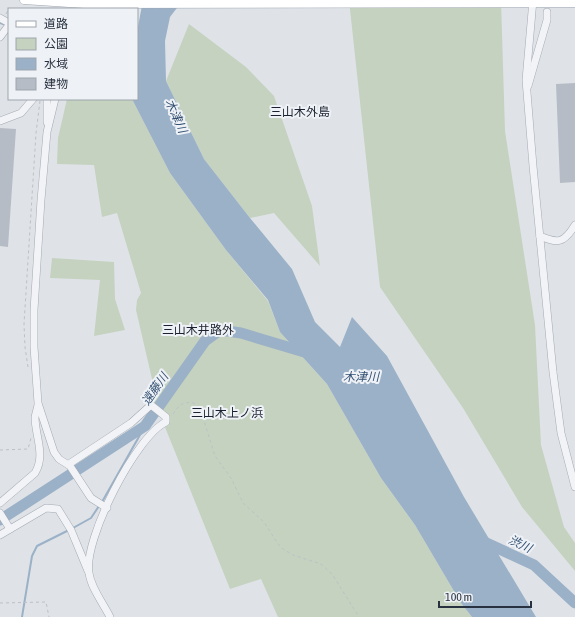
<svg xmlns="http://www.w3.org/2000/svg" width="575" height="617" font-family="'Asap Condensed','Noto Sans JP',sans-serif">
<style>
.green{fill:#c5d2c0}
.water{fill:#9bb1c7}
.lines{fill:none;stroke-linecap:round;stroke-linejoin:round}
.stream{stroke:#9bb1c7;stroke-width:2}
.river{stroke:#9bb1c7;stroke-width:11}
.building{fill:#b6bcc5}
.minor-casing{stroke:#a4aab2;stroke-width:8}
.major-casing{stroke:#9fa7b3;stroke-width:9}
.path{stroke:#bdc1c6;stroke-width:1;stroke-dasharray:3 3;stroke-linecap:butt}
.minor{stroke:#f2f3f6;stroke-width:7}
.major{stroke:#fff;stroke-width:8}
.labels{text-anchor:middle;stroke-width:4;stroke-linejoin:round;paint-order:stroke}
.neighbourhood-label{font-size:12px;fill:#1b222f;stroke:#eef2f6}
.water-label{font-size:12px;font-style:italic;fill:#335072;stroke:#eef2f6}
</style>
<rect width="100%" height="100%" fill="#dfe3e8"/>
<g class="green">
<path d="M349,0H501L505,131L535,325L541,445L564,527L575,543V571L522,507L463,408L380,287Z"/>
<path d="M189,24L246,67L274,96L312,206L320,266L274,213L250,218L204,159L166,81Z"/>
<path d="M67,99H132L170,173L226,250L268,301L280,332L327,384L381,478L415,525L461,603L472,617H278L261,579L230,589L165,427L169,425L168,414L150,401L155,392L136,310L137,300L141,293L117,213L102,217L94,165L57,164L58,138Z"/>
<path d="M52,258L114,262L115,299L125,330L94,336L100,280L50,278Z"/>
</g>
<path class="water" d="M143,0H183L170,17L165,41L166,81L204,159L250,218L292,269L315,322L340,347L352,317L387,356L464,497L536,617H472L461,603L415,525L381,478L327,384L280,332L268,300L226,250L170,173L132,99H137V32Z"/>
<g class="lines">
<g class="stream">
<path d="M0,23L6,25"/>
<path d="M102,502L145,426"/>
<path d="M73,528L91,518L99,506"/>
<path d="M22,617L32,556L37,546L69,530"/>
</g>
<g class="river">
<path d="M0,520L145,426L205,341L220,330L241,333L311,354"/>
<path d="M480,540L534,565L575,603"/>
</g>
</g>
<g class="building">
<path d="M575,83V182L560,183L556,84Z"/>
<path d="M0,128L16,129L8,247L0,246Z"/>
</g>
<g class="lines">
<g class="minor-casing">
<g id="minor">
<path d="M533,0L526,80L533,166L553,372L561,433L575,487"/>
<path d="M0,18L9,23"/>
<path d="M0,37L9,25"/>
<path d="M528,86L547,20V12"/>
<path d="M55,99L47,132L41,200L34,310V347L38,403L54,452L59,459L70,466L91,498L107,508"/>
<path d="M0,121L21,113L33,99"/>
<path d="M47,122V99"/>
<path d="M540,236C558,244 564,243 575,225"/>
<path d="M69,464L131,423L151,405L166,417V422C136,436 83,540 89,573C91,588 103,603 110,617"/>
<path d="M0,503L35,473C46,455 35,436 35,417C36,413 37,409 38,405"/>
<path d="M0,513L10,529"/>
<path d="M0,535L46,508L58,509L71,530L88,571"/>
</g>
</g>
<g class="major-casing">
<path id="major" d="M24,0L84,4L575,3"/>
</g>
<g class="path">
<path d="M6,14L9,9"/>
<path d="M28,367L25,347L24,324L36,133L40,101"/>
<path d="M173,414C179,405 183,401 194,403L204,421L215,456L231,478L243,503L264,522L278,544L283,549L293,555L321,564L332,574L359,617"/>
<path d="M0,450L28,449L31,438"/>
<path d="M0,603L46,602L49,617"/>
</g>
<use href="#minor" class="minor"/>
<use href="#major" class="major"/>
</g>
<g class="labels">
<g class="neighbourhood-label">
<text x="300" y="116">三山木外島</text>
<text x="198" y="334">三山木井路外</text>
<text x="227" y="417">三山木上ノ浜</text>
</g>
<g class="water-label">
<text transform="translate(176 116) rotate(66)" y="4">木津川</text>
<text x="361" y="381">木津川</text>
<text transform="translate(155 389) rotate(-55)" y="4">遠藤川</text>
<text transform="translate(520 544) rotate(25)" y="4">渋川</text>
</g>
</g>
<rect x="8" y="8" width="130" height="92" fill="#eef2f6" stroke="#9fa5ad"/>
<rect x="16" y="21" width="20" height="6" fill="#ffffff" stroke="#9fa5ad"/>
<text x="44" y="28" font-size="12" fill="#28313f">道路</text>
<rect x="16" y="38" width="20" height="12" fill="#c5d2c0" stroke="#9fa5ad"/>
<text x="44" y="48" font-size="12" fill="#28313f">公園</text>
<rect x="16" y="58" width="20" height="12" fill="#9bb1c7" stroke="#9fa5ad"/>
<text x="44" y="68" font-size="12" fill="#28313f">水域</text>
<rect x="16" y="78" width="20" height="12" fill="#b6bcc5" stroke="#9fa5ad"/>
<text x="44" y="88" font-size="12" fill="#28313f">建物</text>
<path d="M439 601v6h92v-6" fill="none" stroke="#28313f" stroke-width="2"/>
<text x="445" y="601" font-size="12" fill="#28313f" stroke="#eef2f6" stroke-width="3" paint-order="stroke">100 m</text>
</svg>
